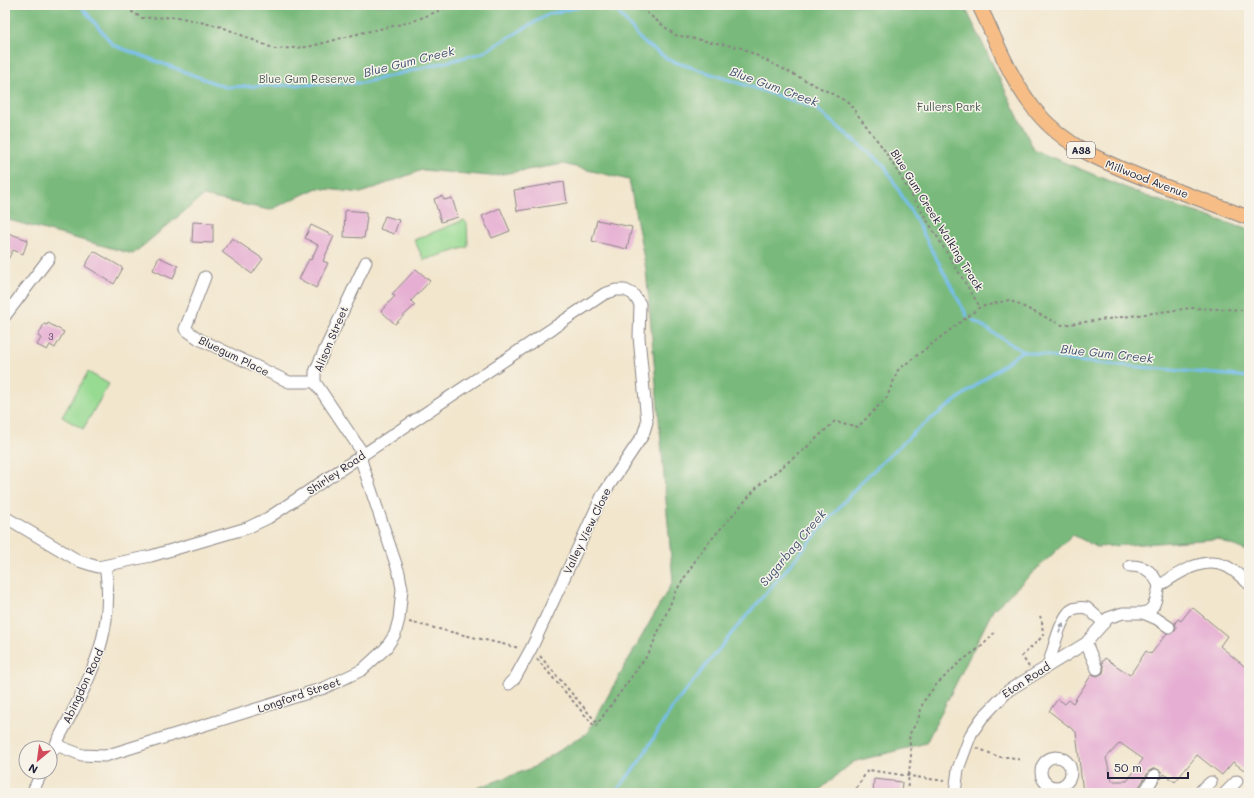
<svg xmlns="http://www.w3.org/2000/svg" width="1254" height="798" font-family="Mali,sans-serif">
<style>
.green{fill:#97da92;stroke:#5c7e66}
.forest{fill:#79ba7c;stroke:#4e6e5c}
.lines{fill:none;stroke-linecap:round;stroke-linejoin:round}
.stream{stroke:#77beef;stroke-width:3}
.building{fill:#e6aed3;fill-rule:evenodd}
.minor-casing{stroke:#8a8484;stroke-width:13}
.major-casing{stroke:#8a8484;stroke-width:16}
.path{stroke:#8a8484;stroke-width:2;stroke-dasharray:3 3;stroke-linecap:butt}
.minor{stroke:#fff;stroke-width:11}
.major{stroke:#f6be86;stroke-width:14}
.oneway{fill:#9c9ca7}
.labels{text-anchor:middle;stroke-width:3;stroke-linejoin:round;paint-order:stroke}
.number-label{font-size:9px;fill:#534561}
.shield{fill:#f7f3e8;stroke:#62616f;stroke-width:1}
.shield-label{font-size:10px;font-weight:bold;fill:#22223b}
.park-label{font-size:11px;fill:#455955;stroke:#f7f3e8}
.street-label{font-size:11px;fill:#22223b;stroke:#f7f3e8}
.water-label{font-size:12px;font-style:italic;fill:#3c5171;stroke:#f7f3e8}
</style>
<rect width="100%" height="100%" fill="#f7f3e8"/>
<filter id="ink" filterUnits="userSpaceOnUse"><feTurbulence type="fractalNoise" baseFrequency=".025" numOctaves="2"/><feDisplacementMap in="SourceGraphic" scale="8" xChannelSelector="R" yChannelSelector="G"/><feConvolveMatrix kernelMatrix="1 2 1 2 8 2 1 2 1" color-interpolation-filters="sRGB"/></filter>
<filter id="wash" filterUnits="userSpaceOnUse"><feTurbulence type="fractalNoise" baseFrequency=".012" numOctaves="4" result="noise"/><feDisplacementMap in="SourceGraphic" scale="16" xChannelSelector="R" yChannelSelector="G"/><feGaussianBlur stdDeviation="0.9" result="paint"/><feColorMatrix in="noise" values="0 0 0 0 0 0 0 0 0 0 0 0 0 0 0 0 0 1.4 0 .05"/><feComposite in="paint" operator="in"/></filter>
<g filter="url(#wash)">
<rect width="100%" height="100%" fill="#f2e6cd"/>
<g class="green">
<path d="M464,220L467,223L468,247L424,260L414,240Z"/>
<path d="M88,372L109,384L83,429L62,417Z"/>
</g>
<path class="forest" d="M5,5H964L1034,150L1146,196L1249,230V552L1217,539L1097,547L1073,535L993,610L926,743L853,762L816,793H464L532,768L587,733L673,581L646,269L629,180L563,164L490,176L422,170L361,193L317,188L270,210L203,196L133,254L5,219Z"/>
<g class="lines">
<g class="stream">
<path d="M80,5L113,45L225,87L362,83L482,53L549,14L589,5"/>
<path d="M612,5L642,41L669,60L815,108L884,165L916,220L967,316"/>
<path d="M973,320L1022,351L1075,361L1249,377"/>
<path d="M615,793L639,762L672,708L736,628L861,482L919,428L1022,351"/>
</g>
</g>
<g id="blocks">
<g class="building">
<path d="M564,182L567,203L517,211L514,190Z"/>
<path d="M442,196L444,200L452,198L458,217L441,222L434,199Z"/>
<path d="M500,208L510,231L492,238L482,216Z"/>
<path d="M345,210L366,212V217H367L364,238L344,237Z"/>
<path d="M385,216L399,220L394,234L380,229Z"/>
<path d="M597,220L632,227L627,249L592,241Z"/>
<path d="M193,222L213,223V243L192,242Z"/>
<path d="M311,225L334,236L323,261L328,263L316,288L299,279L309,259L311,260L318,245L305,238Z"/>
<path d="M5,232L28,240L23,254L13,250L5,265Z"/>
<path d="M232,238L263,259L252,274L222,252Z"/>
<path d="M94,251L123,268L114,284L85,266Z"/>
<path d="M159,257L178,266L173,279L153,270Z"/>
<path d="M416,269L430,281L411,301L415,305L395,324L381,311L395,296L392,294Z"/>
<path d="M48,323L64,332L55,348L50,345L47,350L37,345L41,338L38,336L44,324L47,325Z"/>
<path d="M1192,607L1227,636L1220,646L1249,670V764L1244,770L1233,762L1222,775L1197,755L1175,782L1164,774L1161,779V771L1155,768L1149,771L1137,790V793H1083L1076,732L1049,711L1058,699L1065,704L1069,700L1073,703L1092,674L1097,676L1103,673L1104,669L1102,662L1105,658L1130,675L1146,651L1151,654L1167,633L1175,631L1176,627L1175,623L1178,619L1181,621ZM1120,743L1143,759L1127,781H1112L1106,758Z"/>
<path d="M874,779L902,782L901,793H873Z"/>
</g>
</g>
</g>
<g filter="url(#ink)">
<use href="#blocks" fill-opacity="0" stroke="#8a8484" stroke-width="1"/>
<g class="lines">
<g class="minor-casing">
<g id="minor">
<path d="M205,277L185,329L199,339L289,382H315"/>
<path d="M5,316L49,258"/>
<path d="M5,517L79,561L98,567L151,556L247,528L268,518L604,294L616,290H625L633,294L640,304L639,337L647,422L643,435L602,496L532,647L515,678L509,684"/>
<path d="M1130,566C1146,566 1153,572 1159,586C1156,598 1156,610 1143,613"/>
<path d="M1159,586C1177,574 1201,557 1223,565C1233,568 1241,577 1249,584"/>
<path d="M1086,643L1097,669"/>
<path d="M1048,665C1054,649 1058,625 1069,612C1074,607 1081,607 1087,608L1104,623"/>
<path d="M56,745L82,755L105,756L324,688L362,670L386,648L395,634L399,619L402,589L399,573L362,463L360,449L315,382V372L320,360L366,262"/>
<path d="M50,756C81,692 118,641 105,566"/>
<circle cx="1056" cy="772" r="15"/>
<path d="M32,793L42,772"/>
<path d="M955,793L958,769L971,734L982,718L1009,690L1086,643L1108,618L1123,613H1143L1157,619L1169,627"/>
<path d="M1144,793L1155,775"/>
<path d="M1198,793L1211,782"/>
<path d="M1225,793L1237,781"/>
</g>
</g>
<g class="major-casing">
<path id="major" d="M979,5C996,40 1010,79 1035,110C1068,151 1116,167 1164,186C1192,196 1221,207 1249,218"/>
</g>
<g class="path">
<path d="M121,5L142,18L178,17L222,27L275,49L308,47L361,33L411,22L453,5"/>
<path d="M637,5L675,35L742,48L848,102L883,148L980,307"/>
<path d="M409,622L519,648"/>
<path d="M540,656L597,723"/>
<path d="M537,659L595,727L649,653L676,591L702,550L759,485L806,448L835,421L858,427L887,397L898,370L980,307L1009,300L1062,325L1191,308L1249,310"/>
<path d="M1029,667L1022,656L1043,636L1042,621L1040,616"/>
<path d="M977,748L999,757H1010L1021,760"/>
<path d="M853,793L868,770L944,781"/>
<path d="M907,793L911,755L909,735L918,720L923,702L936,685L960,662L982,646L994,633"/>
</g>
<use href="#minor" class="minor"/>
<use href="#major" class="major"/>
</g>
<defs><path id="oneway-solid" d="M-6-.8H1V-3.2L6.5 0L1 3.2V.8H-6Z"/></defs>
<use class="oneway" href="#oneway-solid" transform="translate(1061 628) rotate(-68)"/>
</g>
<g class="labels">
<g class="number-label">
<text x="51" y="340">3</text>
</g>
<rect class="shield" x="1067" y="142" width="28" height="16" rx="3"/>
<g class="shield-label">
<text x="1081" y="154">A38</text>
</g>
<g class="park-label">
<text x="307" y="83">Blue Gum Reserve</text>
<text x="949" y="111">Fullers Park</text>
</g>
<g class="street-label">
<text transform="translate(1147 179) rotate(21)" y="4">Millwood Avenue</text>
<text transform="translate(937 220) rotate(58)" y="4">Blue Gum Creek Walking Track</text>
<text transform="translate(331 339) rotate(-67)" y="4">Alison Street</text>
<text transform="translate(234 356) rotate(26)" y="4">Bluegum Place</text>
<text transform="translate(336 473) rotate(-34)" y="4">Shirley Road</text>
<text transform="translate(587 531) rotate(-64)" y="4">Valley View Close</text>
<text transform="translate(1026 680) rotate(-33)" y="4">Eton Road</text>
<text transform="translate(83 686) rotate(-65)" y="4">Abingdon Road</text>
<text transform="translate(299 695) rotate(-19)" y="4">Longford Street</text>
</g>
<g class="water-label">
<text transform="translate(409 62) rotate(-14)" y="4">Blue Gum Creek</text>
<text transform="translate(774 87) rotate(20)" y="4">Blue Gum Creek</text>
<text transform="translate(1107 354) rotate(6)" y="4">Blue Gum Creek</text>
<text transform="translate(793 548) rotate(-50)" y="4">Sugarbag Creek</text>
</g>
</g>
<rect width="1254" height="798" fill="none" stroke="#f7f3e8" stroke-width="20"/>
<g transform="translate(38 760) rotate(209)"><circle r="19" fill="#f7f3e8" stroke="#a29fa3"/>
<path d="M0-3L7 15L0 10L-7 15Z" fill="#d1495b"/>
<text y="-6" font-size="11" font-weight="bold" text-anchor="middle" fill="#22223b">N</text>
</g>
<path d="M1108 772v6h80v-6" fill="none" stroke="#22223b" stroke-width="2"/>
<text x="1114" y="772" font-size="12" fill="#22223b" stroke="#f7f3e8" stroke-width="3" paint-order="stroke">50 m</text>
</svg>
